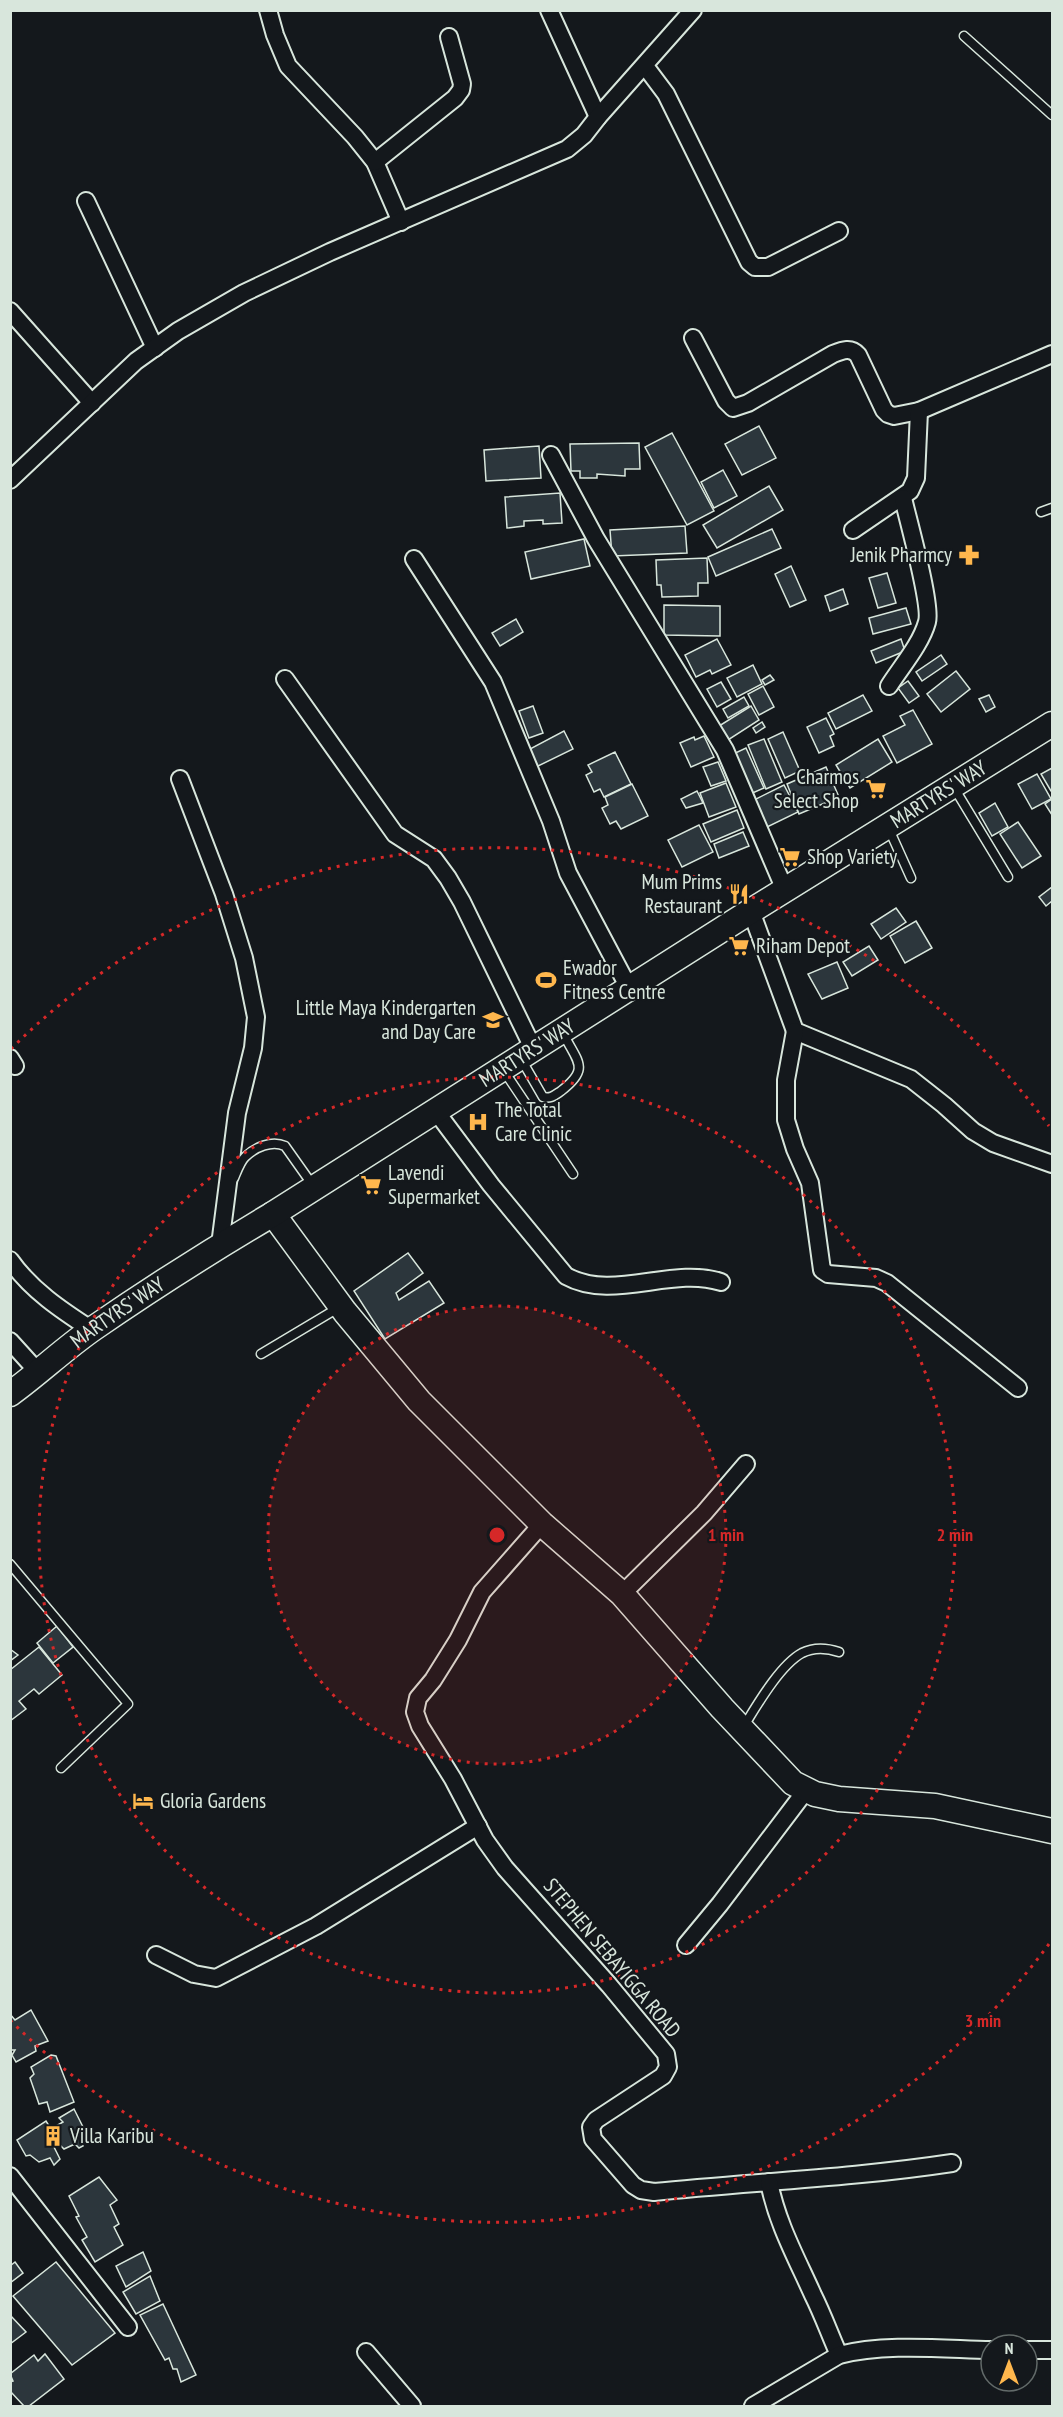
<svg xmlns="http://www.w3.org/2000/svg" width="1063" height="2417" font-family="'PT Sans Narrow',sans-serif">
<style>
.building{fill:#2c363c;stroke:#d8e6dc;stroke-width:1.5}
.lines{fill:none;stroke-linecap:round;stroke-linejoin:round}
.lane-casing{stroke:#d8e6dc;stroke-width:11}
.street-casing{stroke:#d8e6dc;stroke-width:20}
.secondary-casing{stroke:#d8e6dc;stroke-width:27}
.lane{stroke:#14181c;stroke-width:8}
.street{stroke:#14181c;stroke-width:16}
.secondary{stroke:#14181c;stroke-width:24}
.ring{fill:none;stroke:#d62828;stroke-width:3;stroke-dasharray:3 6}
.labels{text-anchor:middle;stroke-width:4.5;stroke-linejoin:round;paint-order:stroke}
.poi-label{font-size:21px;fill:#d8e6dc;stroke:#14181c;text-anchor:start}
.street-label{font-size:21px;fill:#d8e6dc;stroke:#14181c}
.centre{fill:#d62828;stroke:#14181c;stroke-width:3}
.ring-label{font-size:18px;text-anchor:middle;font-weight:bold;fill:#d62828;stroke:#14181c;stroke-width:4.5;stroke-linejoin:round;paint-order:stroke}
</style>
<rect width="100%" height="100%" fill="#14181c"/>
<g class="building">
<path d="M759,426L776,458L742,475L725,444Z"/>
<path d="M672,433L714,511L687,525L645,447Z"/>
<path d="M639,443L640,469H625V476L597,474V478H580V471H571L570,444Z"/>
<path d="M539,446L541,478L486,481L484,450Z"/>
<path d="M723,470L737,496L714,508L701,482Z"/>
<path d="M769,486L783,510L717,548L703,525Z"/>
<path d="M560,493L562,523L543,524V520L524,521V526L507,528L505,497Z"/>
<path d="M685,526L687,553L612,556L610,530Z"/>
<path d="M772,529L781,548L716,576L708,557Z"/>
<path d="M584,539L590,566L531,579L525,552Z"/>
<path d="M707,558L708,583H698V596L662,597L661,585H657L656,560Z"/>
<path d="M791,566L806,600L790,607L775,574Z"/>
<path d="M887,573L896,603L878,608L869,578Z"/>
<path d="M843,589L848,604L830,611L825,596Z"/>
<path d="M664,605L720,606V636L664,635Z"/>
<path d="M906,608L911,624L873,634L869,618Z"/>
<path d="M516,619L523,632L500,646L492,633Z"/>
<path d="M717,639L731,665L712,674L710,670L696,677L685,655Z"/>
<path d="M901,639L905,651L876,663L871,651Z"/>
<path d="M941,655L947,664L922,681L916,672Z"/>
<path d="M753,665L762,684L737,697L727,678Z"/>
<path d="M956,671L970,689L941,712L927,694Z"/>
<path d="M770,675L774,680L765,685L762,680Z"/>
<path d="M908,681L919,696L909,703L898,688Z"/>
<path d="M721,682L731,699L717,707L707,689Z"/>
<path d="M763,686L774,707L759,715L748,694Z"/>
<path d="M863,695L872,711L836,729L828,713Z"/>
<path d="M989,695L995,707L986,712L979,699Z"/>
<path d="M744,697L749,706L728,718L723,709Z"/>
<path d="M533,706L543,733L529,738L519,711Z"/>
<path d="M751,706L759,720L728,740L719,726Z"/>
<path d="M913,710L932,744L897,763L883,736L905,725L900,716Z"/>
<path d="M826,718L834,734L830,736L834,746L819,753L807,727Z"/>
<path d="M762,722L765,727L756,733L753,728Z"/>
<path d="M564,731L573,749L536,767L528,750Z"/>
<path d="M783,732L800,771L785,778L768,739Z"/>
<path d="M704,736L714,757L691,767L680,743L694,737L695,740Z"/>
<path d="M764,739L782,782L766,789L748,745Z"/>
<path d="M878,739L892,762L850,788L836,765Z"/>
<path d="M746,748L764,788L748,795L731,755Z"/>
<path d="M615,752L631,784L604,797L600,789L594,792L586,775L592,772L588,765Z"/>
<path d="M718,762L726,781L711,786L703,767Z"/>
<path d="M826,767L839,797L799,814L787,784Z"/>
<path d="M1052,768V791H1051L1041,774Z"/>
<path d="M1037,774L1051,799L1032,809L1018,784Z"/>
<path d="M726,783L736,807L709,817L700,793Z"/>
<path d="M632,784L648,816L621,829L616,821L610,824L602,808L608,805L605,797Z"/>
<path d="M784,785L798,812L763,829L750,802Z"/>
<path d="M697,791L703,803L686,808L681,799Z"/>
<path d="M1052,799V815L1045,804Z"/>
<path d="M995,803L1008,827L992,836L979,813Z"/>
<path d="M737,810L744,828L711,842L703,824Z"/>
<path d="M1018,822L1041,856L1022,868L1000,834Z"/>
<path d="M699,825L713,852L682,867L668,840Z"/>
<path d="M743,832L749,846L719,858L714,844Z"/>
<path d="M1052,887V901L1046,906L1039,897Z"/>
<path d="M896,908L906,922L881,939L871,924Z"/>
<path d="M916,921L932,948L905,963L890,936Z"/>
<path d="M869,946L878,960L852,976L843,962Z"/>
<path d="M837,962L848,988L822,999L808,974Z"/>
<path d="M408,1253L423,1273L396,1293L399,1300L429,1281L444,1303L385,1339L354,1291Z"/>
<path d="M57,1626L73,1647L53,1663L37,1643Z"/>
<path d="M39,1647L62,1675L39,1694L34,1689L19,1701L26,1709L10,1721V1670Z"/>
<path d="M10,1649L18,1655L10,1661Z"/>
<path d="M31,2010L48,2041L35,2046L36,2051L16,2062L12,2055L15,2050H10V2014L15,2020Z"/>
<path d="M51,2055L56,2056L74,2102L50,2112L47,2102L39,2104L30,2078L34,2074L31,2067Z"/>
<path d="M74,2109L84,2129L80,2132L85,2141H81L83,2146L79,2148L75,2144L64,2149L59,2144L53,2145L60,2159L54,2165L50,2158L39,2162L30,2155L26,2156L17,2140L46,2121L51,2129L63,2122L59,2118Z"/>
<path d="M99,2177L117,2200L110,2205L119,2224L114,2227L123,2245L95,2262L82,2240L87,2237L76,2217L79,2216L69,2196Z"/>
<path d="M143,2252L151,2271L126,2287L116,2266Z"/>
<path d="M15,2262L23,2273L10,2283V2266Z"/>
<path d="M56,2262L115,2333L72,2365L13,2296Z"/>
<path d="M150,2276L160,2301L136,2314L123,2292Z"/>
<path d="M163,2304L196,2375L181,2382L177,2369H173L169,2358L165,2360L140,2315Z"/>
<path d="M10,2315L26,2332L10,2344Z"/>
<path d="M45,2354L64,2379L29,2406H24L10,2391V2382L13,2381L10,2374L34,2355L38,2361Z"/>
</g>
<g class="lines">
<g class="lane-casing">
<g id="lane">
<path d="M964,36L1052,115"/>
<path d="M1041,512L1052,508"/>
<path d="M953,786L1008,877"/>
<path d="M888,827L911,878"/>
<path d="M521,1059L543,1097C551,1099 555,1095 561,1091C591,1068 577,1062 563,1033"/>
<path d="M504,1071L573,1174"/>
<path d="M234,1178C237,1171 240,1162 245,1157C255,1147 272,1140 285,1146L314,1187"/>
<path d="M261,1354L338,1308"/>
<path d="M10,1564L128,1704L61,1768"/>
<path d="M744,1726C757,1705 780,1665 802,1653C814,1647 827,1648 839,1652"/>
</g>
</g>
<g class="street-casing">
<g id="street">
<path d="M268,10L275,35L288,66L355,137L375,162L401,222"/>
<path d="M549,10L598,117"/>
<path d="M645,66L666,94L749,262L755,267H768L839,231"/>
<path d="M375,162L455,98L461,90L462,84L449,37"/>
<path d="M86,201L155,348"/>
<path d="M10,311L92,403"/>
<path d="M693,338L726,401L733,408L748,403L833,354C843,350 851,347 858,355L884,410L888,414L894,416L919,411L1052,354"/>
<path d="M551,455L596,539L725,750L785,890"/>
<path d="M10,480L136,361L178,331L244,293L330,252L567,149L584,135L598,117L693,10"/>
<path d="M853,530L910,491L916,478L919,411"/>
<path d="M414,559L493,682L551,821L568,873L629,988"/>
<path d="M285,679L395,834L434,859L448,878L462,902L533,1048"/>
<path d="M889,686C901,667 921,644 927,622C932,605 908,520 903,498"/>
<path d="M180,779L224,894L244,958L256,1017L253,1048L237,1113L220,1245"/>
<path d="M751,911L795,1031L911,1079L944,1105L973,1131L993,1143L1052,1164"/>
<path d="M795,1031L786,1080V1120L795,1149L810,1183L822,1270L828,1274L876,1278L887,1283L1018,1388"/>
<path d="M10,1058L15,1066"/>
<path d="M435,1110L491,1185L566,1276C613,1302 671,1266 721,1282"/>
<path d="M10,1260C31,1290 61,1310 92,1330"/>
<path d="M10,1341L39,1373"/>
<path d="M542,1524L482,1592L458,1640L433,1680L418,1698L415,1712L420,1726L453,1779L485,1840L505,1868L609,1985L666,2054L668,2067L663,2076L596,2120L591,2127L593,2139L633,2185L641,2190L654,2192C753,2182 853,2178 952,2163"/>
<path d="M622,1594L704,1513L746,1464"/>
<path d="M686,1945L720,1904L807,1789"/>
<path d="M156,1955L194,1974L216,1978L316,1926L478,1826"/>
<path d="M10,2176L128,2327"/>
<path d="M769,2182C777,2223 796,2257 813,2295C823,2315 830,2335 839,2355"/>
<path d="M1027,2350H1052"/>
<path d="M366,2352L412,2406"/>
<path d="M753,2406L839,2355C885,2343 943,2349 991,2350"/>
</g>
</g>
<g class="secondary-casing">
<g id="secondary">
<path d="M273,1214L345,1312L419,1401L542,1524L622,1594L722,1708L793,1783L815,1794L839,1799L935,1806L1052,1831"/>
<path id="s1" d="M10,1394C39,1373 65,1348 94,1328C152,1288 212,1250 273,1214L751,911L1052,724"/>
</g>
</g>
<use href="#lane" class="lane"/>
<use href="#street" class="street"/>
<use href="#secondary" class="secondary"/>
</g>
<circle cx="497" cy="1535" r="229" fill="#d62828" fill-opacity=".12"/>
<g class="ring">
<circle cx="497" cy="1535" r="229"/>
<circle cx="497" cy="1535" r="458"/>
<path d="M1049 1944A687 687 0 0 1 11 2021M11 1049A687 687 0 0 1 1049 1126"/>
</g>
<defs>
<g id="pharmacy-bare" transform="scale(1.62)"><path d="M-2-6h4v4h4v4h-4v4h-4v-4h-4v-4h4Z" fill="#ffb74d" stroke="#14181c" stroke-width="2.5" paint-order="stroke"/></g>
<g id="supermarket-bare" transform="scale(1.62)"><path d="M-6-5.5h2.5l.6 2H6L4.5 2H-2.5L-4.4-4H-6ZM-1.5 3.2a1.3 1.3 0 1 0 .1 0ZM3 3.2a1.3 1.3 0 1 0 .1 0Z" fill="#ffb74d" stroke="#14181c" stroke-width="2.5" paint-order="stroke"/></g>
<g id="restaurant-bare" transform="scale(1.62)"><path d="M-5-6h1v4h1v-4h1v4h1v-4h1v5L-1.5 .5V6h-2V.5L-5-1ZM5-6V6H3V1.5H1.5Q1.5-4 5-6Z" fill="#ffb74d" stroke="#14181c" stroke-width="2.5" paint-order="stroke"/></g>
<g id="stadium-bare" transform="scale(1.62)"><path d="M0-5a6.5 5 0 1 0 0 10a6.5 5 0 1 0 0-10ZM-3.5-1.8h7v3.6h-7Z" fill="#ffb74d" stroke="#14181c" stroke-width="2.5" paint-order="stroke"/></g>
<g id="school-bare" transform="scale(1.62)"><path d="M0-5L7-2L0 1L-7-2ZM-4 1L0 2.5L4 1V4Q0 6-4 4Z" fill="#ffb74d" stroke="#14181c" stroke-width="2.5" paint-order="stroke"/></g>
<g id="hospital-bare" transform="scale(1.62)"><path d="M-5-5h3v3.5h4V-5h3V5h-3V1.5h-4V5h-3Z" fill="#ffb74d" stroke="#14181c" stroke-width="2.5" paint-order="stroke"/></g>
<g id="hotel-bare" transform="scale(1.62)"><path d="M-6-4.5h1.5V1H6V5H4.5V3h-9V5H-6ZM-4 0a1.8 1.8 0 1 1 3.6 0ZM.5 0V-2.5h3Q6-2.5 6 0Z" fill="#ffb74d" stroke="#14181c" stroke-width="2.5" paint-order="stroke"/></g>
<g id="building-bare" transform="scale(1.62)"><path d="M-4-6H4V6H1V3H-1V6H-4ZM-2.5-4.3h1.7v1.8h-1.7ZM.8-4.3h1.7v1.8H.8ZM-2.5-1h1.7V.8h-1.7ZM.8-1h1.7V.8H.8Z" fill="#ffb74d" stroke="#14181c" stroke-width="2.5" paint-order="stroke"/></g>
</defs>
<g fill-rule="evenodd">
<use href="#pharmacy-bare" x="969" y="555"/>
<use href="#supermarket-bare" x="876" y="789"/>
<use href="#supermarket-bare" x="790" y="857"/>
<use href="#restaurant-bare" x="739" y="894"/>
<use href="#supermarket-bare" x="739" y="946"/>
<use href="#stadium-bare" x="546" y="980"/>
<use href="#school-bare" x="493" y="1020"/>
<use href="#hospital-bare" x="478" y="1122"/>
<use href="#supermarket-bare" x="371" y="1185"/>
<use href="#hotel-bare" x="143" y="1801"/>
<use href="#building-bare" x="53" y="2136"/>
</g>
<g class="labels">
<g class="poi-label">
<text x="952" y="562" text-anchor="end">Jenik Pharmcy</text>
<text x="859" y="784" text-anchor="end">Charmos<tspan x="859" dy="24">Select Shop</tspan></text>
<text x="807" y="864">Shop Variety</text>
<text x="722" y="889" text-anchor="end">Mum Prims<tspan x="722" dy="24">Restaurant</tspan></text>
<text x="756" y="953">Riham Depot</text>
<text x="563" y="975">Ewador<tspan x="563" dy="24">Fitness Centre</tspan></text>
<text x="476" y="1015" text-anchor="end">Little Maya Kindergarten<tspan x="476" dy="24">and Day Care</tspan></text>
<text x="495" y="1117">The Total<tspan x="495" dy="24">Care Clinic</tspan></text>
<text x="388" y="1180">Lavendi<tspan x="388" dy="24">Supermarket</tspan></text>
<text x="160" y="1808">Gloria Gardens</text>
<text x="70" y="2143">Villa Karibu</text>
</g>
<g class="street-label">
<text dy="7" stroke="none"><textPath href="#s1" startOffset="1106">MARTYRS' WAY</textPath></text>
<text dy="7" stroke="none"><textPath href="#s1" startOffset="620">MARTYRS' WAY</textPath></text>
<text dy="7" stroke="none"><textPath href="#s1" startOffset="135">MARTYRS' WAY</textPath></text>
<text transform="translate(612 1958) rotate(50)" y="7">STEPHEN SEBAYIGGA ROAD</text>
</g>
</g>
<circle cx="497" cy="1535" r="9" class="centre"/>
<g class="ring-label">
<text x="726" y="1541">1 min</text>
<text x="955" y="1541">2 min</text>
<text x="983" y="2027">3 min</text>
</g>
<rect width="1063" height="2417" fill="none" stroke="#d8e6dc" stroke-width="24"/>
<g transform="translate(1009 2363)"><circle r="28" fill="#14181c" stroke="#626a69" stroke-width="1.5"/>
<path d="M0-4.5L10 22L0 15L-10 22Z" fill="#ffb74d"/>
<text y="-9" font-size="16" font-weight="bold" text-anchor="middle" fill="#d8e6dc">N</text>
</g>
</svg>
